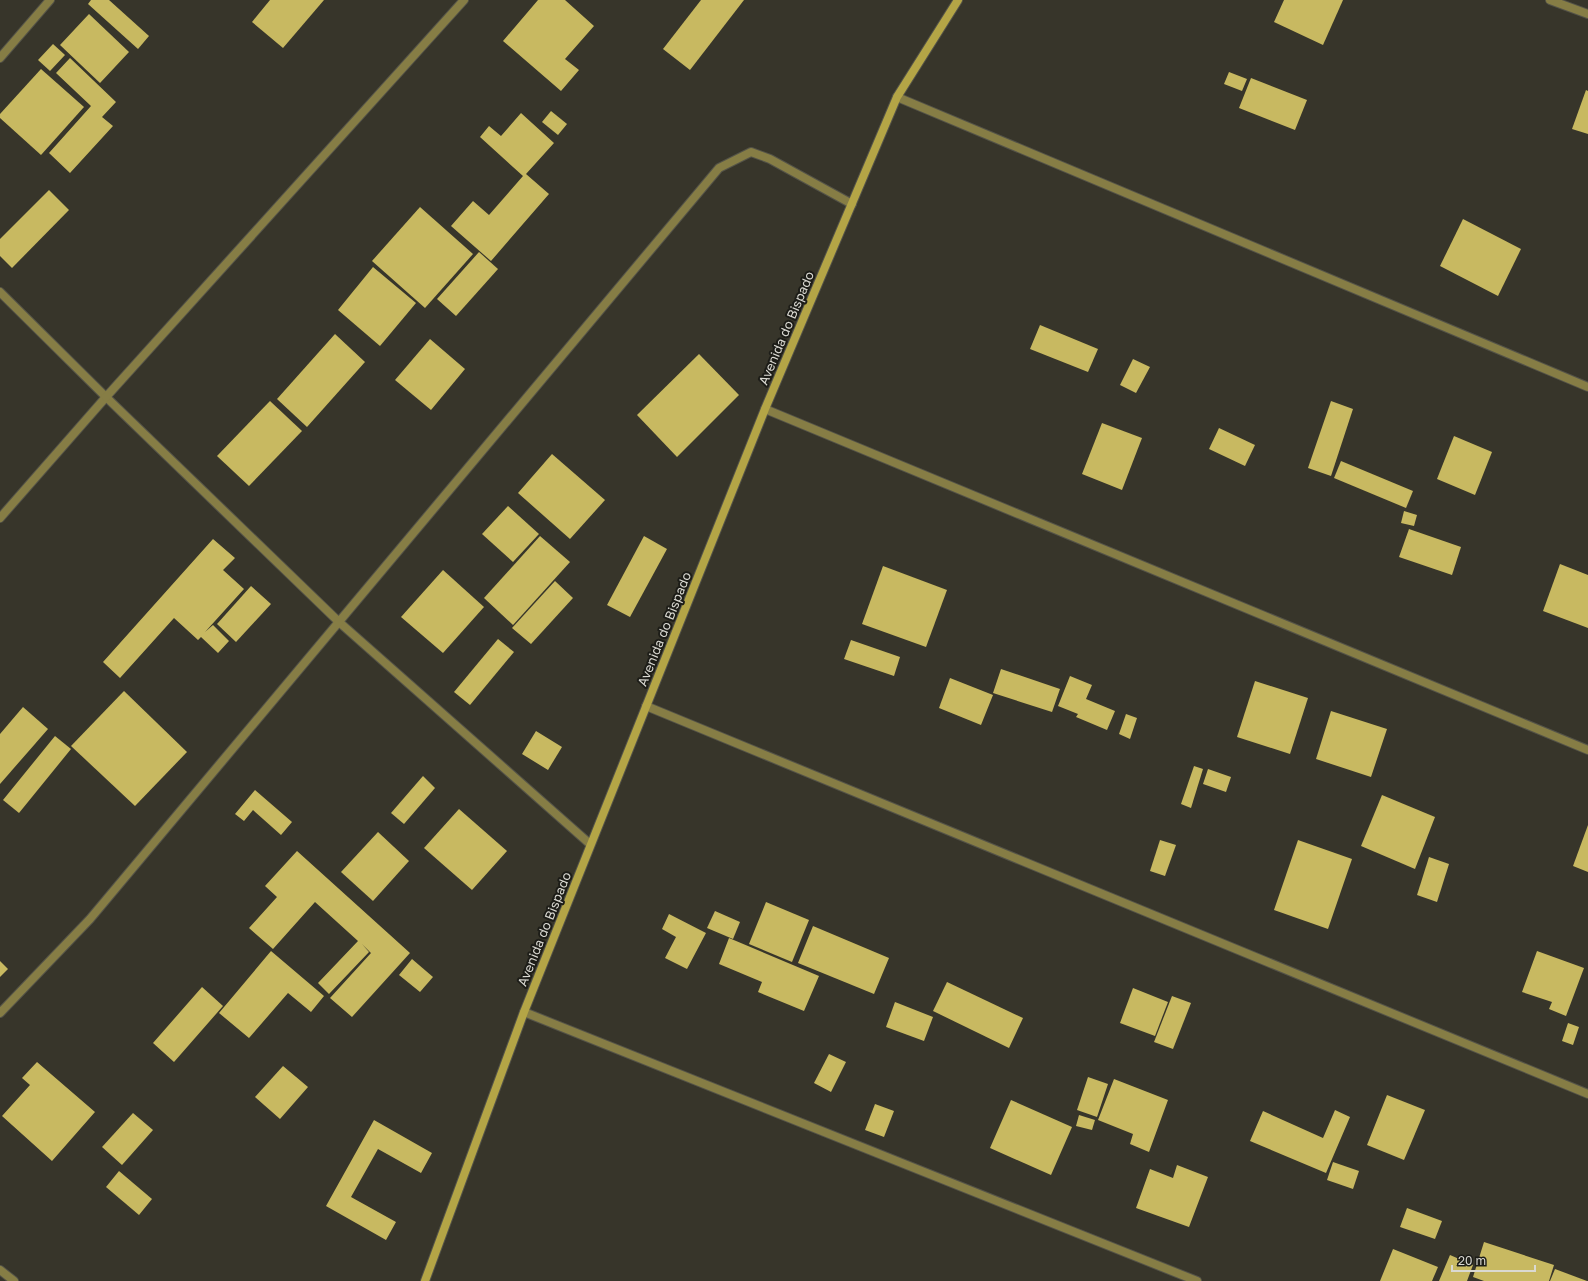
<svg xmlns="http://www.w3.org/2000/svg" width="1588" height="1281" font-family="'Golos Text',sans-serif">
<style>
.building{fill:#c8b961}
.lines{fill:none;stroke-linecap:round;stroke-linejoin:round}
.lane-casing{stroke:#545348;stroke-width:10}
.street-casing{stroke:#545348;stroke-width:10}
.secondary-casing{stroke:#545348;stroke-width:10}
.lane{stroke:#867d45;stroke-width:8}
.street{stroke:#867d45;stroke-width:8}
.secondary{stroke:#b4a546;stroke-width:8}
.labels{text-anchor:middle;stroke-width:4;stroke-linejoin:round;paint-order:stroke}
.street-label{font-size:13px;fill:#dad9d2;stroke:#1d1d18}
</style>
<rect width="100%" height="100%" fill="#37352a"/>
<g class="building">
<path d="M91,0H109L149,36L138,49L88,4Z"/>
<path d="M270,0H324L283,48L252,22Z"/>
<path d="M538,0H565L594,26L565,59L579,70L561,91L503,41Z"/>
<path d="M701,0H744L690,70L663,49Z"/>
<path d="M1284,0H1343L1323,45L1274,22Z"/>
<path d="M89,14L129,52L100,83L60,45Z"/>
<path d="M53,44L65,55L50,71L38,60Z"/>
<path d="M70,58L116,102L102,117L113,126L70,173L49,153L91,106L56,73Z"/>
<path d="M41,69L84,107L41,155L0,118V114Z"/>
<path d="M1229,72L1247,79L1242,91L1224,84Z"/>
<path d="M1251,78L1307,100L1295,130L1239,108Z"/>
<path d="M1586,90L1588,91V134L1572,129Z"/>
<path d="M551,111L567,124L558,135L542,122Z"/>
<path d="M521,113L554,143L526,174L549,194L491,261L451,226L473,201L489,215L523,176L480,137L489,126L501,136Z"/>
<path d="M49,190L69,210L12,268L0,256V239Z"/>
<path d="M420,207L473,254L425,308L372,261Z"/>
<path d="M1463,219L1521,249L1498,296L1440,266Z"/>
<path d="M479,252L498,269L456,316L437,299Z"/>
<path d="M373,267L416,303L380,346L338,310Z"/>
<path d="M1040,325L1098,349L1088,372L1030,349Z"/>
<path d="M335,334L365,362L307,427L277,399Z"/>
<path d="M430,339L465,369L431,410L395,380Z"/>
<path d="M699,354L739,395L677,457L637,415Z"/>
<path d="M1133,359L1150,367L1136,393L1120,385Z"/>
<path d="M270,401L302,431L249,486L217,456Z"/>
<path d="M1331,401L1353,409L1331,476L1308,468Z"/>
<path d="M1102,423L1142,438L1122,490L1082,474Z"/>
<path d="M1219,428L1255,445L1245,466L1209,449Z"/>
<path d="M1454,436L1492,452L1475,495L1437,479Z"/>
<path d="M552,454L605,500L570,539L518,493Z"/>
<path d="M1341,461L1413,491L1406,508L1334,478Z"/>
<path d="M508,506L539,534L513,562L482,534Z"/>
<path d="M1404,511L1417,515L1414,526L1401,523Z"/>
<path d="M1409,529L1461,547L1452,575L1399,557Z"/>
<path d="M540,536L570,562L513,625L484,598Z"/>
<path d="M644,536L667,549L630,617L607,605Z"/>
<path d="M213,539L235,558L223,570L244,589L205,632L213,625L229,641L218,653L201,637L198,640L174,618L120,678L103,662Z"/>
<path d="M1560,564L1588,575V628L1543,611Z"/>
<path d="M883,566L947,590L926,647L862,624Z"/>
<path d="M443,570L484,607L443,653L401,617Z"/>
<path d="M555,581L573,598L531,644L512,628Z"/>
<path d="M251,586L271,604L236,642L217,624Z"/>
<path d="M498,639L514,652L470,705L454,692Z"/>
<path d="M851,640L900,657L894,676L844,659Z"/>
<path d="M1001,669L1060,689L1052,712L993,693Z"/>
<path d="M1070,676L1092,685L1086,699L1115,711L1107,730L1076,717L1078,714L1058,706Z"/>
<path d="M950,678L993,695L981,725L939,708Z"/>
<path d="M1255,681L1308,698L1290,754L1237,737Z"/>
<path d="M124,691L187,752L135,806L71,746Z"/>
<path d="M23,707L48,729L0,784V734Z"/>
<path d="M1331,711L1387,729L1371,777L1316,759Z"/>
<path d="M1126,714L1137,718L1130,739L1119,734Z"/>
<path d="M536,731L562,747L548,770L522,754Z"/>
<path d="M55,736L71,749L19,813L3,800Z"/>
<path d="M1194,766L1203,769L1191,808L1181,804Z"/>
<path d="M1208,769L1231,777L1226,792L1203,784Z"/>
<path d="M423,776L435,788L404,824L391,813Z"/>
<path d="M255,790L292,822L281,835L253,810L244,821L235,814Z"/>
<path d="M1382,795L1435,817L1415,869L1361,846Z"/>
<path d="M459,809L507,851L472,890L424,848Z"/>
<path d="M1588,825V872L1573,866Z"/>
<path d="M378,832L409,861L373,901L341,872Z"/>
<path d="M1160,840L1176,845L1165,876L1150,871Z"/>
<path d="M1298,840L1352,859L1328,929L1274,910Z"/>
<path d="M297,851L410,953L352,1017L330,998L371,953L362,944L369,952L329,994L318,983L358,941L315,902L273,949L249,928L277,897L265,886Z"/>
<path d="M1429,857L1449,864L1437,902L1417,895Z"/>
<path d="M766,902L809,920L792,962L749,944Z"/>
<path d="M715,911L740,922L733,939L707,928Z"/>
<path d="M669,914L706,933L687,969L665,958L676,937L662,929Z"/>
<path d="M813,926L889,958L874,994L798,963Z"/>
<path d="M729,938L819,976L804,1011L758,992L762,982L719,964Z"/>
<path d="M271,951L324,996L311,1012L288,993L249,1038L219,1013Z"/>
<path d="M1537,951L1584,968L1566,1016L1549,1009L1552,1002L1522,992Z"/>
<path d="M412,959L433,977L420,992L399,975Z"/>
<path d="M0,961L8,969L0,977Z"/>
<path d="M947,982L1023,1018L1009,1048L933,1011Z"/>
<path d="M202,987L223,1006L174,1062L153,1043Z"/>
<path d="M1133,988L1168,1002L1155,1036L1120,1023Z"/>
<path d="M1172,996L1191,1003L1173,1049L1154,1042Z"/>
<path d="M895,1002L933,1017L924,1041L886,1027Z"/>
<path d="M1568,1023L1579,1027L1573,1045L1562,1041Z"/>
<path d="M829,1054L846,1062L831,1092L814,1083Z"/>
<path d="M37,1062L95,1112L52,1161L2,1116L30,1085L22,1078Z"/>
<path d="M283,1066L308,1087L280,1119L255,1097Z"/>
<path d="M1088,1077L1108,1084L1097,1117L1077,1110Z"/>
<path d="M1114,1079L1168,1100L1149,1152L1130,1144L1133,1134L1098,1120Z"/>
<path d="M1387,1095L1425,1110L1404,1160L1367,1145Z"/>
<path d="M1011,1100L1072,1127L1051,1175L990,1148Z"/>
<path d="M875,1104L894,1111L884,1137L865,1130Z"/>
<path d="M1335,1110L1350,1117L1326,1173L1250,1141L1263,1111L1323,1138Z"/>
<path d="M133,1113L153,1130L122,1165L102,1147Z"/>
<path d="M1079,1115L1095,1120L1092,1130L1076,1126Z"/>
<path d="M374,1120L432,1153L421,1173L378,1149L351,1197L396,1222L386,1240L326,1206Z"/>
<path d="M1333,1162L1359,1171L1353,1189L1327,1180Z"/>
<path d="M1177,1165L1208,1177L1189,1227L1136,1208L1150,1169L1173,1178Z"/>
<path d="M119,1171L152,1199L139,1215L106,1187Z"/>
<path d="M1407,1208L1442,1221L1435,1239L1400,1227Z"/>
<path d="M1484,1242L1554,1265L1549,1281H1484L1473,1277Z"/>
<path d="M1393,1249L1438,1267L1432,1281H1380Z"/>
<path d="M1450,1255L1473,1265L1467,1281H1439Z"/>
<path d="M1555,1269L1587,1281H1550Z"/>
</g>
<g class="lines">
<g class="lane-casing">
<g id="lane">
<path d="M897,97L1588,387"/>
<path d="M0,292L106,397L339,622L590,844"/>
<path d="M765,409L1588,750"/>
<path d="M0,518L106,397"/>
<path d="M646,706L1588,1094"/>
<path d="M524,1012L1197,1281"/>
<path d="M0,1013L90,919L719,168L751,152L770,159L852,204"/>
<path d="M0,1270L14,1281"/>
</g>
</g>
<g class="street-casing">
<g id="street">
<path d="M1550,0L1588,14"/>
<path d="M0,58L50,0"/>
<path d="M106,397L464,0"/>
</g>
</g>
<g class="secondary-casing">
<path id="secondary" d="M425,1281L524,1012L765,409L897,97L958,0"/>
</g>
<use href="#lane" class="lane"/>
<use href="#street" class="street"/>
<use href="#secondary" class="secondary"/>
</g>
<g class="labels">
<g class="street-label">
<text transform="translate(786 328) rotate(-67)" y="5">Avenida do Bispado</text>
<text transform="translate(664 629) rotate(-68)" y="5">Avenida do Bispado</text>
<text transform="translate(544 929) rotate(-68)" y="5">Avenida do Bispado</text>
</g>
</g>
<path d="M1452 1265v6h83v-6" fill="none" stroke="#dad9d2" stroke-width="2"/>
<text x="1458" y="1265" font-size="12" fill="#dad9d2" stroke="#1d1d18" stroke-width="3" paint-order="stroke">20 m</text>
</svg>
